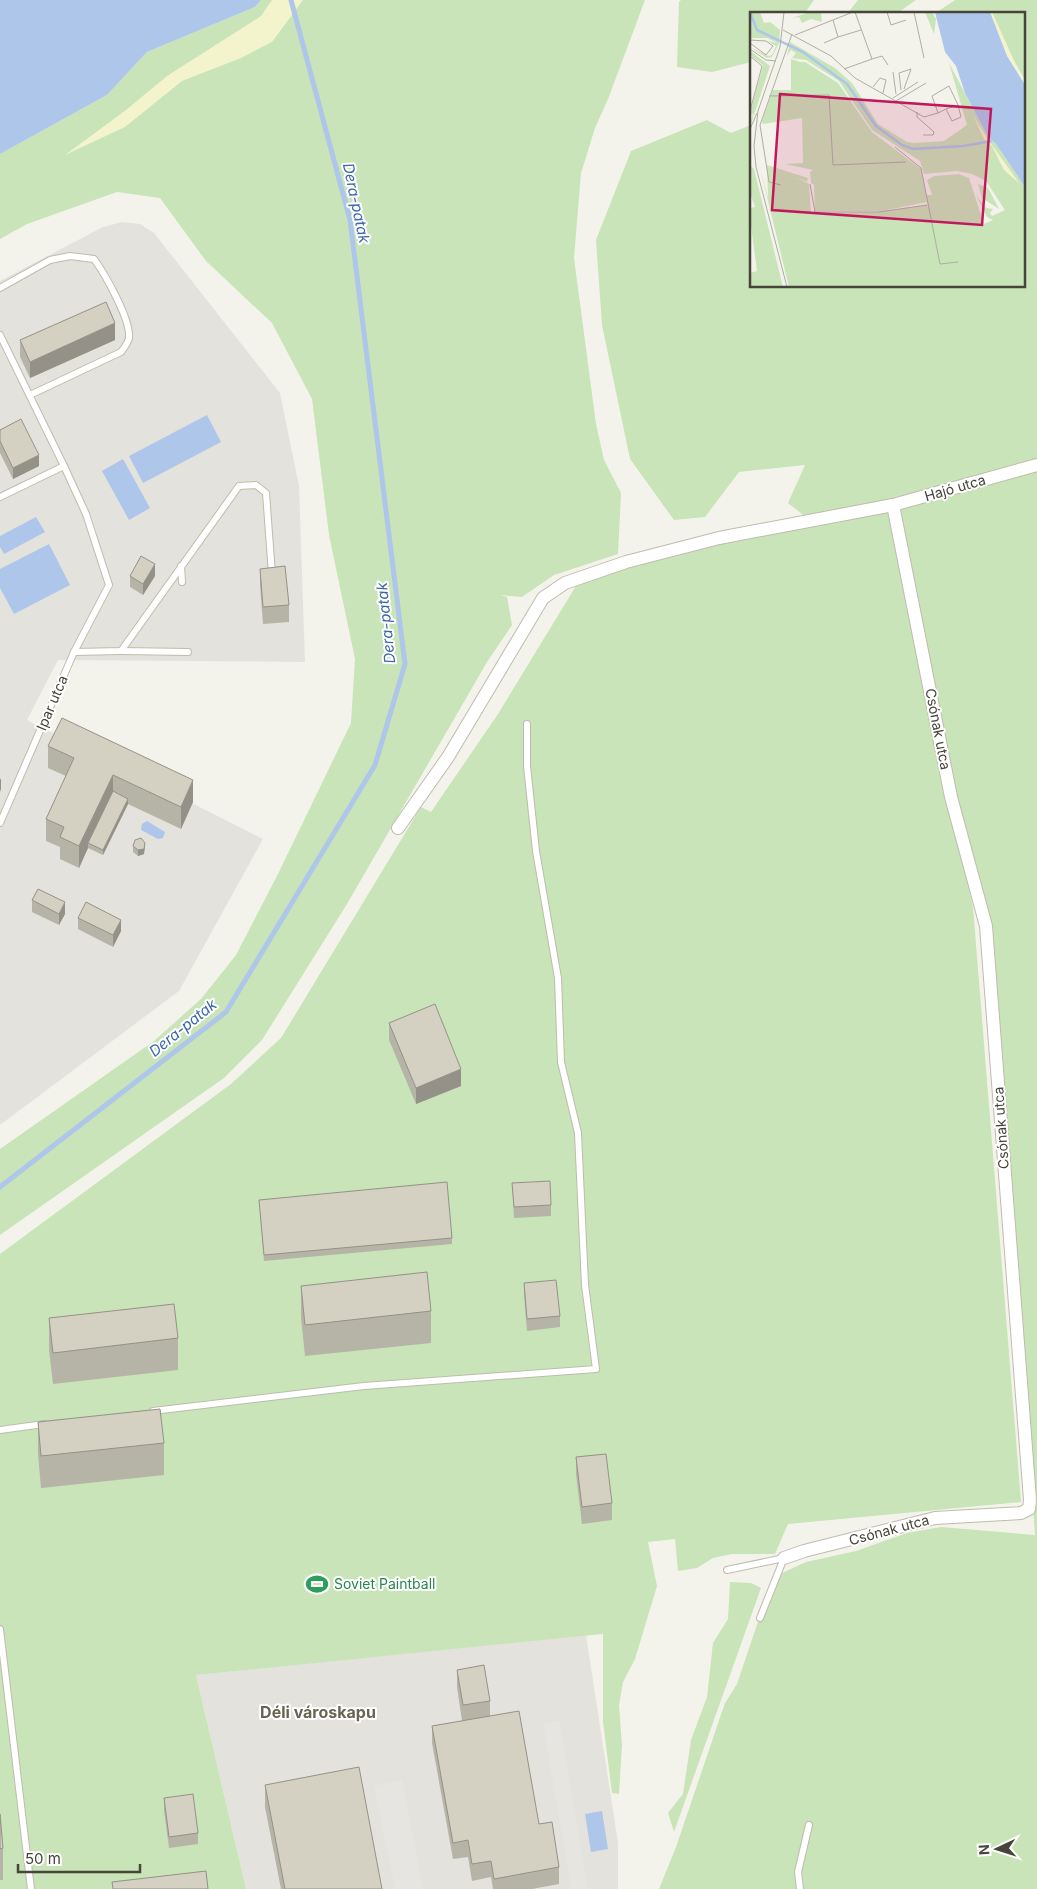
<svg xmlns="http://www.w3.org/2000/svg" width="1037" height="1889" font-family="Inter,sans-serif">
<style>
.industrial{fill:#e4e2dc}
.green{fill:#c8e4b8}
.sand{fill:#f3f3cc}
.parking{fill:#e6e5e2}
.water{fill:#aec6ea}
.lines{fill:none;stroke-linecap:round;stroke-linejoin:round}
.stream{stroke:#aec6ea;stroke-width:5}
.service-casing{stroke:#bfbcae;stroke-width:8}
.minor-casing{stroke:#bfbcae;stroke-width:14}
.service{stroke:#fff;stroke-width:6}
.minor{stroke:#fff;stroke-width:12}
.wall{fill:#b6b4a7}
.shaded-wall{fill:#949288}
.building{fill:#d4d1c2;stroke:#949288}
.labels{text-anchor:middle;stroke-width:4;stroke-linejoin:round;paint-order:stroke}
.street-label{font-size:14px;fill:#47453a;stroke:#fff}
.leisure-label{font-size:14px;fill:#27864d;stroke:#fff;text-anchor:start}
.water-label{font-size:15px;font-style:italic;fill:#3d66a9;stroke:#fff}
.quarter-label{font-size:16px;font-weight:bold;fill:#696452;stroke:#fff}
.inset-river{fill:none;stroke:#aec6ea;stroke-width:2.5}
.inset-road{fill:none;stroke:#afada4;stroke-width:1}
.view{fill:#c2185b;fill-opacity:0.15;stroke:#c2185b;stroke-width:2.5}
.inset-edge{fill:none;stroke:#47453a;stroke-width:2.5}
</style>
<rect width="100%" height="100%" fill="#f4f3eb"/>
<g class="industrial">
<path d="M122,222L140,224L154,233L280,393L299,486L305,662L58,660L27,720L263,839L179,991L0,1125V281L103,227Z"/>
<path d="M586,1635L618,1843V1889H246L196,1675Z"/>
</g>
<g class="green">
<path d="M261,0H645L608,99L595,128L581,173L574,258L596,424L604,460L621,493L618,554L554,575L522,597L500,595L507,597L512,625L487,662L347,904L262,1040L224,1078L0,1235V1149L154,1041L201,999L236,955L278,874L351,723L355,659L329,535L312,399L272,323L206,261L160,198L117,192L27,224L0,239V154L107,95L147,52L255,7Z"/>
<path d="M681,0H814L804,14H751V62L712,72L677,67L679,2Z"/>
<path d="M858,0H916L896,14H847Z"/>
<path d="M955,0H1037V1889H659L676,1847L725,1703L737,1684L763,1607L782,1573L806,1562L856,1551L907,1533L941,1527L1035,1535L1012,1213L974,872L889,510L925,689L973,907L1021,1502L788,1524L775,1554H732L713,1558L697,1568L678,1571L675,1539L648,1542L657,1586L635,1659L623,1682L619,1705L622,1745L619,1794L612,1793L603,1722V1634L196,1675L246,1889H0V1254L231,1084L281,1038L421,807L431,812L498,714L579,581L811,521L788,503L805,465L739,472L705,517L674,520L630,459L602,325L596,240L631,151L707,120L731,133L751,125V286H1023V14H934Z"/>
<path d="M730,1582L751,1583L761,1588L674,1832L668,1813L683,1794L691,1740L707,1697L713,1643L728,1619Z"/>
</g>
<path class="sand" d="M272,0H303L272,42L241,58L182,81L125,127L65,155L126,110L167,76L261,16Z"/>
<g class="parking">
<path d="M559,1721L588,1889H571L543,1723Z"/>
<path d="M402,1780L423,1889H395L374,1786Z"/>
</g>
<g class="water">
<path d="M0,0H261L255,7L147,52L107,95L0,154Z"/>
<path d="M207,415L221,442L143,483L129,456Z"/>
<path d="M123,459L150,508L129,520L102,471Z"/>
<path d="M36,517L45,532L4,554L0,547V536Z"/>
<path d="M49,544L70,585L14,614L0,588V569Z"/>
<path d="M147,821L165,832L163,838L158,839L141,830L142,824Z"/>
<path d="M602,1811L608,1849L591,1852L585,1814Z"/>
</g>
<g class="lines">
<path class="stream" d="M0,1187L226,1012L375,765L405,664L350,220L291,0"/>
<g class="service-casing">
<g id="service">
<path d="M0,288L50,260L70,256L94,259C105,274 131,320 129,338C128,343 124,348 121,352L30,395"/>
<path d="M0,335L64,466L0,497"/>
<path d="M181,566L182,582"/>
<path d="M121,651L188,652"/>
<path d="M74,652L121,651L239,486L256,485L266,493L272,574"/>
<path d="M0,823L74,652L109,585L86,514L64,466"/>
<path d="M153,1411L364,1386L596,1369L585,1285L578,1133L561,1062L558,978L536,851L527,766V724"/>
<path d="M0,1430L44,1424"/>
<path d="M727,1570L784,1558L760,1618"/>
<path d="M0,1629L31,1889"/>
<path d="M800,1889L798,1872L809,1825"/>
</g>
</g>
<g class="minor-casing">
<g id="minor">
<path d="M398,828L448,757L543,598L565,583L626,562L719,538L893,505L1037,465"/>
<path d="M784,1558L804,1551L935,1518L1021,1513L1029,1509L1030,1500L986,926L951,797L893,505"/>
</g>
</g>
<use href="#service" class="service"/>
<use href="#minor" class="minor"/>
</g>
<g class="wall">
<path d="M20,340H115L30,378L20,357Z"/>
<path d="M0,430L39,466L13,479L0,453Z"/>
<path d="M260,569L289,605V622L263,624L260,585Z"/>
<path d="M130,576H155L143,595L130,587Z"/>
<path d="M48,746L193,802L181,829L128,804L103,855L88,848L79,868L60,859V847L46,841V819L66,776L48,768Z"/>
<path d="M133,846L145,848L144,854L138,856L133,852Z"/>
<path d="M32,900L65,914L59,925L32,912Z"/>
<path d="M78,918L121,931L113,947L78,929Z"/>
<path d="M389,1023L461,1086L416,1104L389,1040Z"/>
<path d="M512,1183L551,1205V1216L514,1218Z"/>
<path d="M259,1200L452,1238V1244L264,1261Z"/>
<path d="M524,1283L560,1316V1327L527,1331L524,1295Z"/>
<path d="M301,1286L431,1311V1343L305,1356L301,1318Z"/>
<path d="M49,1318L178,1338V1370L53,1384L49,1350Z"/>
<path d="M38,1422L164,1443V1475L41,1488L38,1454Z"/>
<path d="M576,1457L612,1503V1520L582,1524L576,1474Z"/>
<path d="M457,1670L490,1701V1716L539,1824L559,1867V1884L532,1889H493L491,1877L472,1881L468,1857L453,1859L432,1743V1726L462,1721L457,1687Z"/>
<path d="M265,1785L382,1889H281L265,1807Z"/>
<path d="M164,1798L198,1833V1844L169,1848L164,1810Z"/>
<path d="M0,1814L3,1848V1880H0Z"/>
</g>
<g class="shaded-wall">
<path d="M115,323V340L30,378V362Z"/>
<path d="M39,455V466L13,479V468Z"/>
<path d="M155,564V576L143,595V584Z"/>
<path d="M113,775V797L88,843V848L79,868V846Z"/>
<path d="M1,778V789L0,792V780Z"/>
<path d="M193,780V802L181,829V807Z"/>
<path d="M128,799V804L103,855V850Z"/>
<path d="M145,843L144,854L138,856V850Z"/>
<path d="M65,902V914L59,925V914Z"/>
<path d="M121,920V931L113,947V935Z"/>
<path d="M461,1069V1086L416,1104V1088Z"/>
</g>
<g class="building">
<path d="M106,302L115,323L30,362L20,340Z"/>
<path d="M21,419L39,455L13,468L0,441V430Z"/>
<path d="M141,556L155,564L143,584L130,576Z"/>
<path d="M285,566L289,605L263,607L260,569Z"/>
<path d="M62,718L193,780L181,807L113,775L79,846L60,837L64,827L46,819L74,758L48,746Z"/>
<path d="M113,791L128,799L103,850L88,843Z"/>
<path d="M141,838L145,843L144,849L138,850L133,846L135,840Z"/>
<path d="M38,889L65,902L59,914L32,900Z"/>
<path d="M86,902L121,920L113,935L78,918Z"/>
<path d="M435,1004L461,1069L416,1088L389,1023Z"/>
<path d="M550,1181L551,1205L514,1207L512,1183Z"/>
<path d="M447,1182L452,1238L264,1255L259,1200Z"/>
<path d="M427,1272L431,1311L305,1325L301,1286Z"/>
<path d="M556,1280L560,1316L527,1319L524,1283Z"/>
<path d="M174,1304L178,1338L53,1353L49,1318Z"/>
<path d="M160,1409L164,1443L41,1456L38,1422Z"/>
<path d="M606,1454L612,1503L582,1507L576,1457Z"/>
<path d="M484,1665L490,1701L463,1705L457,1670Z"/>
<path d="M519,1711L539,1824L552,1822L559,1867L494,1879L491,1861L472,1864L468,1840L453,1843L432,1726Z"/>
<path d="M359,1767L382,1889H285L265,1785Z"/>
<path d="M193,1794L198,1833L169,1837L164,1798Z"/>
<path d="M0,1814L3,1848L0,1849Z"/>
<path d="M206,1871L208,1889H113L112,1882Z"/>
</g>
<defs>
<g id="stadium-bare" transform="scale(1.725)"><path d="M0-5a6.5 5 0 1 0 0 10a6.5 5 0 1 0 0-10ZM-3.5-1.8h7v3.6h-7Z" fill="#2e9e5b" stroke="#fff" stroke-width="2.5" paint-order="stroke"/></g>
</defs>
<g fill-rule="evenodd">
<use href="#stadium-bare" x="317" y="1584"/>
</g>
<g class="labels">
<g class="street-label">
<text transform="translate(955 488) rotate(-16)" y="5">Hajó utca</text>
<text transform="translate(52 703) rotate(-67)" y="5">Ipar utca</text>
<text transform="translate(938 729) rotate(79)" y="5">Csónak utca</text>
<text transform="translate(1001 1128) rotate(-94)" y="5">Csónak utca</text>
<text transform="translate(889 1530) rotate(-15)" y="5">Csónak utca</text>
</g>
<g class="leisure-label">
<text x="334" y="1589">Soviet Paintball</text>
</g>
<g class="water-label">
<text transform="translate(356 203) rotate(78)" y="5">Dera-patak</text>
<text transform="translate(386 623) rotate(-96)" y="5">Dera-patak</text>
<text transform="translate(183 1028) rotate(-39)" y="5">Dera-patak</text>
</g>
<g class="quarter-label">
<text x="318" y="1718">Déli városkapu</text>
</g>
</g>
<g transform="translate(750 12)">
<rect width="275" height="275" fill="#f4f3eb"/>
<path d="M0,0H10L14,11L20,10L30,18L29,31L22,45L17,46L0,35L18,44L22,43L26,34L18,29L28,31L17,26H0ZM60,0H71L72,10L61,7L52,11L49,5L42,6ZM175,0H182L186,7L184,22ZM242,0H275V68L250,24ZM40,30L85,56L102,71L128,112L157,130L164,131L194,129L217,113L199,51L238,125L246,132L275,175V275H39L9,152L18,186L17,153L58,166L57,170L45,165L59,172L61,201L130,200L178,193L177,190L132,199H65L64,173L61,171L60,160L63,158L35,152L53,151L52,106L13,112L12,109L23,78H41V47L50,50H55L88,71L122,120L171,157L176,183H182L177,168L184,164L209,162L219,166L234,212L243,208L237,205L226,183L236,196L243,197L240,201L242,204L255,198L236,169L222,162L207,159L174,162L170,149L122,118L89,69L56,48L42,46L46,41L41,38L37,44ZM0,39L20,54L0,115L3,102L0,101L13,53L0,43ZM1,154L4,157L33,275H0V261L7,259L0,206V196L5,195L0,181ZM228,172L238,176L249,197L232,186Z" fill="#c8e4b8"/>
<path d="M240,0H242L275,73L257,44ZM223,103L237,126L270,172L254,158L242,134L234,127Z" fill="#f3f3cc"/>
<path d="M185,0H240L257,44L275,73V175L246,132L238,125L215,81L206,54L195,40Z" fill="#aec6ea"/>
<path class="inset-river" d="M0,0L7,18L53,40L97,72L126,114L152,133L163,137L213,134L242,129"/>
<path class="inset-road" d="M34,0L30,35L8,99L4,134L6,155L37,275M137,0L141,13L156,8M164,0L174,46M33,18L81,44L105,66L174,105L188,101M45,23L103,0M88,25L111,18M0,28L16,29L23,34L16,43L0,31M74,31L88,25L83,8M0,37L16,48L26,49M0,44L12,54L0,99M122,47L132,44L138,53M94,57L122,47L105,0M143,60L146,82M123,75L130,66L136,68L133,81M151,78L149,61L161,57L154,77M19,84L79,83L83,153L156,150M143,86L168,70M146,89L176,71M196,97L208,93L211,105L202,109L196,97L188,101L182,84L199,74L208,93M167,100V105L184,120L183,123H173M0,117L7,101M145,135L171,156L190,252L208,250M60,172L65,200H129L177,193M31,173L19,170L10,113L42,22"/>
<path class="view" d="M30,82L241,97L232,213L22,198Z"/>
<rect width="275" height="275" class="inset-edge"/>
</g>
<g transform="translate(997 1849) rotate(266)" stroke="#ffffff" stroke-width="4" paint-order="stroke">
<path d="M0-4L9 19L0 12L-9 19Z" fill="#47453a"/>
<text y="-8" font-size="14" font-weight="bold" text-anchor="middle" fill="#47453a">N</text>
</g>
<path d="M18 1864v8h122v-8" fill="none" stroke="#47453a" stroke-width="2.5"/>
<text x="25" y="1864" font-size="15" fill="#47453a" stroke="#ffffff" stroke-width="4" paint-order="stroke">50 m</text>
</svg>
